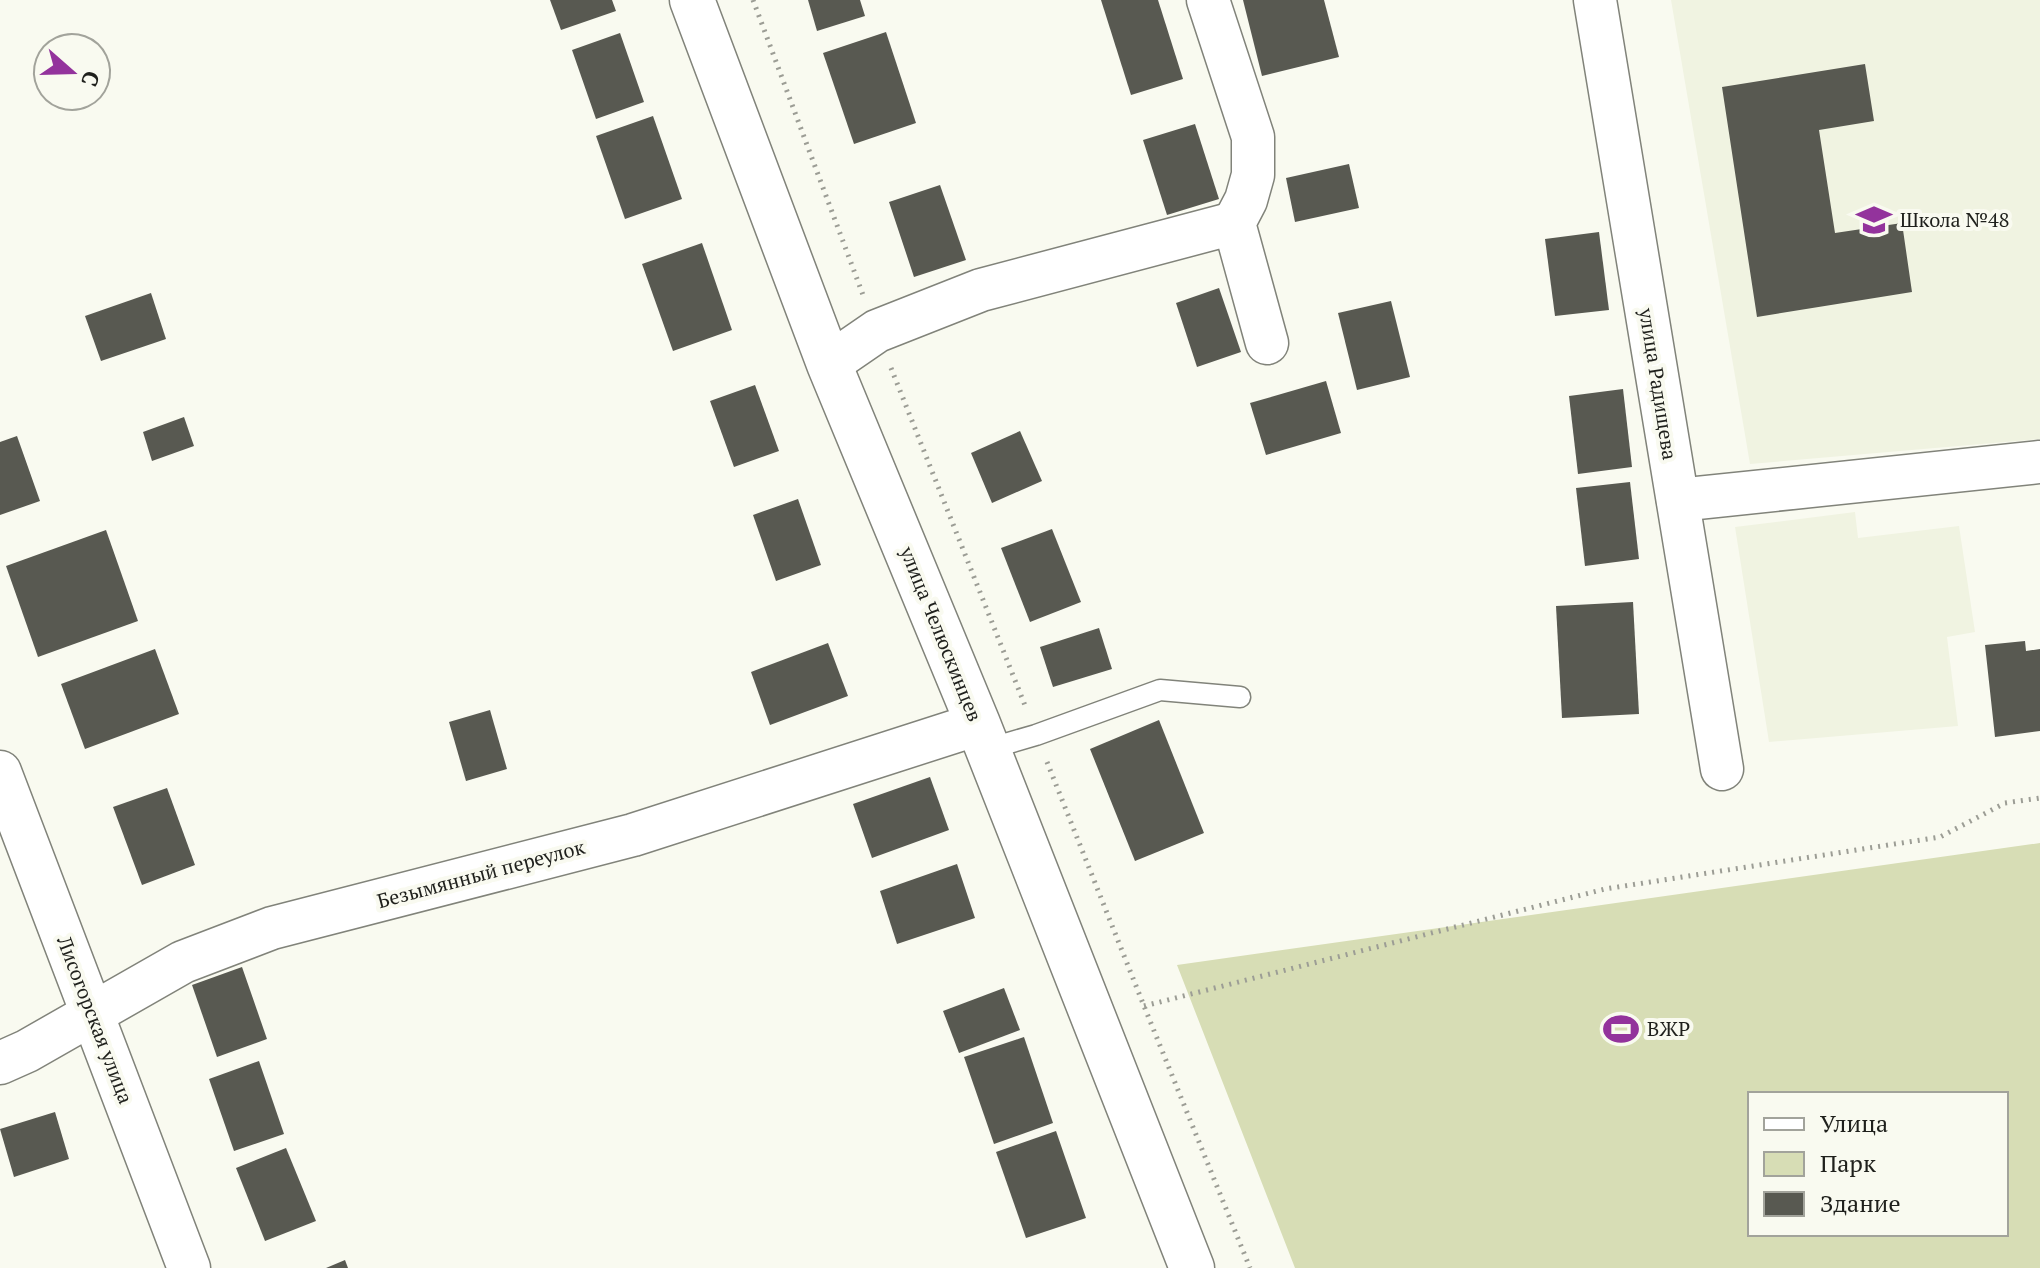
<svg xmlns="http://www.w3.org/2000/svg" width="2040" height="1268" font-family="'PT Serif',serif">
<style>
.built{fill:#f0f3e1}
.green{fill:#d7ddb5;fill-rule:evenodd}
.building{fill:#585951}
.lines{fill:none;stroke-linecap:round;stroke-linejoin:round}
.service-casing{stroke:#81837a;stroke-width:23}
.minor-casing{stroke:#81837a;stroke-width:45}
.tertiary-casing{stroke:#81837a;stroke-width:47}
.path{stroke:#9c9d95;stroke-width:5;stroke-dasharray:2 6;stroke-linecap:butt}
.service{stroke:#fff;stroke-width:20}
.minor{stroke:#fff;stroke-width:42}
.tertiary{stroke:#fff;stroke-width:44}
.labels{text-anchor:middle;stroke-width:8;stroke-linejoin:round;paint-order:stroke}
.poi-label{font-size:20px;fill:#1f201c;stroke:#f9faf0;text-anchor:start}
.street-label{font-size:20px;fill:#1f201c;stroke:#f9faf0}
</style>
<rect width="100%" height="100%" fill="#f9faf0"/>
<g class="built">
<path d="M1671,0H2040V439L1750,464Z"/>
<path d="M1855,512L1858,538L1959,526L1975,632L1947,637L1958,726L1769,742L1735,527Z"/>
</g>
<path class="green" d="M2040,843V1268H1295L1177,965ZM1750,1094H2006V1234H1750Z"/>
<g class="building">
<path d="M550,0H612L616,11L561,30Z"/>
<path d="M808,0H860L865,16L817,31Z"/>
<path d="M1101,0H1158L1183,79L1131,95Z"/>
<path d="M1243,0H1324L1339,57L1262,76Z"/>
<path d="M886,32L916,123L854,144L823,53Z"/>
<path d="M620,33L644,102L596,119L572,50Z"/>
<path d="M1865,64L1874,121L1819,130L1835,233L1902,223L1912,292L1757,317L1722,87Z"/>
<path d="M653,116L682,199L625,219L596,136Z"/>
<path d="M1195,124L1219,199L1167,215L1143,140Z"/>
<path d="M1349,164L1359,208L1295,222L1286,178Z"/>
<path d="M940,185L966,260L914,277L889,202Z"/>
<path d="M1599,232L1609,310L1555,316L1545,239Z"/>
<path d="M702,243L732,330L673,351L642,264Z"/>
<path d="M1219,288L1241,352L1197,367L1176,303Z"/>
<path d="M151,293L166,339L101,361L85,316Z"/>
<path d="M1391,301L1410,377L1357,390L1338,313Z"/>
<path d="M1326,381L1341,433L1266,455L1250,403Z"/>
<path d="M755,385L779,451L734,467L710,401Z"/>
<path d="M1623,389L1632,467L1578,474L1569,396Z"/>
<path d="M184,417L194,446L152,461L143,432Z"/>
<path d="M1020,431L1042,481L992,503L971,453Z"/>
<path d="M17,436L40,501L0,515V442Z"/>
<path d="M1630,482L1639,559L1585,566L1576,488Z"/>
<path d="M798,499L821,565L776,581L753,515Z"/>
<path d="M1052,529L1081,602L1030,622L1001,548Z"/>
<path d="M106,530L138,621L38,657L6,566Z"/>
<path d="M1633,602L1639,714L1562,718L1556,606Z"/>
<path d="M1099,628L1112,669L1053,687L1040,647Z"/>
<path d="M2025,641L2026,651L2040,649V731L1995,737L1985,645Z"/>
<path d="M828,643L848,696L770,725L751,672Z"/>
<path d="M155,649L179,714L85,749L61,684Z"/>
<path d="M490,710L507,769L466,781L449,722Z"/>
<path d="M1159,720L1204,833L1135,861L1090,749Z"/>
<path d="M930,777L949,830L872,858L853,804Z"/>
<path d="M167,788L195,865L142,885L113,807Z"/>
<path d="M957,864L975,918L897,944L880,891Z"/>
<path d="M242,967L267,1039L217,1057L192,985Z"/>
<path d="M1004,988L1020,1030L959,1053L943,1011Z"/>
<path d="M1024,1037L1053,1123L994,1144L964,1057Z"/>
<path d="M259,1061L284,1134L234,1151L209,1079Z"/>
<path d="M55,1112L69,1159L14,1177L0,1129Z"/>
<path d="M1056,1131L1086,1218L1026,1238L996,1152Z"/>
<path d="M286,1148L316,1221L265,1241L236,1168Z"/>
<path d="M345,1260L348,1268H326Z"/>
</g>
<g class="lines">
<g class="service-casing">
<path id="service" d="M988,749L1036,735L1160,690L1240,697"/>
</g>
<g class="minor-casing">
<g id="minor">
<path d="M1208,0L1253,137V175L1246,200L1234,223L1267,343"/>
<path d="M1595,0L1722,769"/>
<path d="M829,364L877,331L981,290L1234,223"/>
<path d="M1678,500L2040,462"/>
<path d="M0,772L189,1268"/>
<path d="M0,1063L27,1051L183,962L272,928L633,835L978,724"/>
</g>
</g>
<g class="tertiary-casing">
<path id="tertiary" d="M692,0L829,364L978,724L1192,1268"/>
</g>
<g class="path">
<path d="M753,0L863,295"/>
<path d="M891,368L1026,708"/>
<path d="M1047,762L1144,1006L1250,1268"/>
<path d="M1144,1006L1605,889L1940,837L2005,803L2040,798"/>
</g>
<use href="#service" class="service"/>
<use href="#minor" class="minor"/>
<use href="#tertiary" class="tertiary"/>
</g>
<defs>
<g id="school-bare" transform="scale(2.76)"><path d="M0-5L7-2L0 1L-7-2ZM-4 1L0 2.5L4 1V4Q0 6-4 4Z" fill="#93339c" stroke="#f9faf0" stroke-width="2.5" paint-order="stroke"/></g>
<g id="stadium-bare" transform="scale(2.76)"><path d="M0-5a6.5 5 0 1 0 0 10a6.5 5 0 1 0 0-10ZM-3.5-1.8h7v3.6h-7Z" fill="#93339c" stroke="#f9faf0" stroke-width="2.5" paint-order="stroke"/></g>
</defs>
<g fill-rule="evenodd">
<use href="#school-bare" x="1874" y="220"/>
<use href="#stadium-bare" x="1621" y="1029"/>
</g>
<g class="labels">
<g class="poi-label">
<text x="1900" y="227">Школа №48</text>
<text x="1647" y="1036">ВЖР</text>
</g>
<g class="street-label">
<text transform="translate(1658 384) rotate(81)" y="7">улица Радищева</text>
<text transform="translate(941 634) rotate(68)" y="7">улица Челюскинцев</text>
<text transform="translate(481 874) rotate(-15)" y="7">Безымянный переулок</text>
<text transform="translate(95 1020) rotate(69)" y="7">Лисогорская улица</text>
</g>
</g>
<rect x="1748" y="1092" width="260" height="144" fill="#f9faf0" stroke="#a2a39b" stroke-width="2"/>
<rect x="1764" y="1118" width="40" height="12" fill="#ffffff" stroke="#a2a39b" stroke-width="2"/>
<text x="1820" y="1132" font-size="24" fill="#1f201c">Улица</text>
<rect x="1764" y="1152" width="40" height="24" fill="#d7ddb5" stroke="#a2a39b" stroke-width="2"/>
<text x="1820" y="1172" font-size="24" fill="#1f201c">Парк</text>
<rect x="1764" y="1192" width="40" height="24" fill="#585951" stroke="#a2a39b" stroke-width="2"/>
<text x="1820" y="1212" font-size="24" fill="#1f201c">Здание</text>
<g transform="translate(72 72) rotate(110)"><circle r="38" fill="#f9faf0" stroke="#a2a39b" stroke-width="2"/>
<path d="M0-6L14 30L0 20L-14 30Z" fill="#93339c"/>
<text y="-12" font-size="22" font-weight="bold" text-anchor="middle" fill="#1f201c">С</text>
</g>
</svg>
